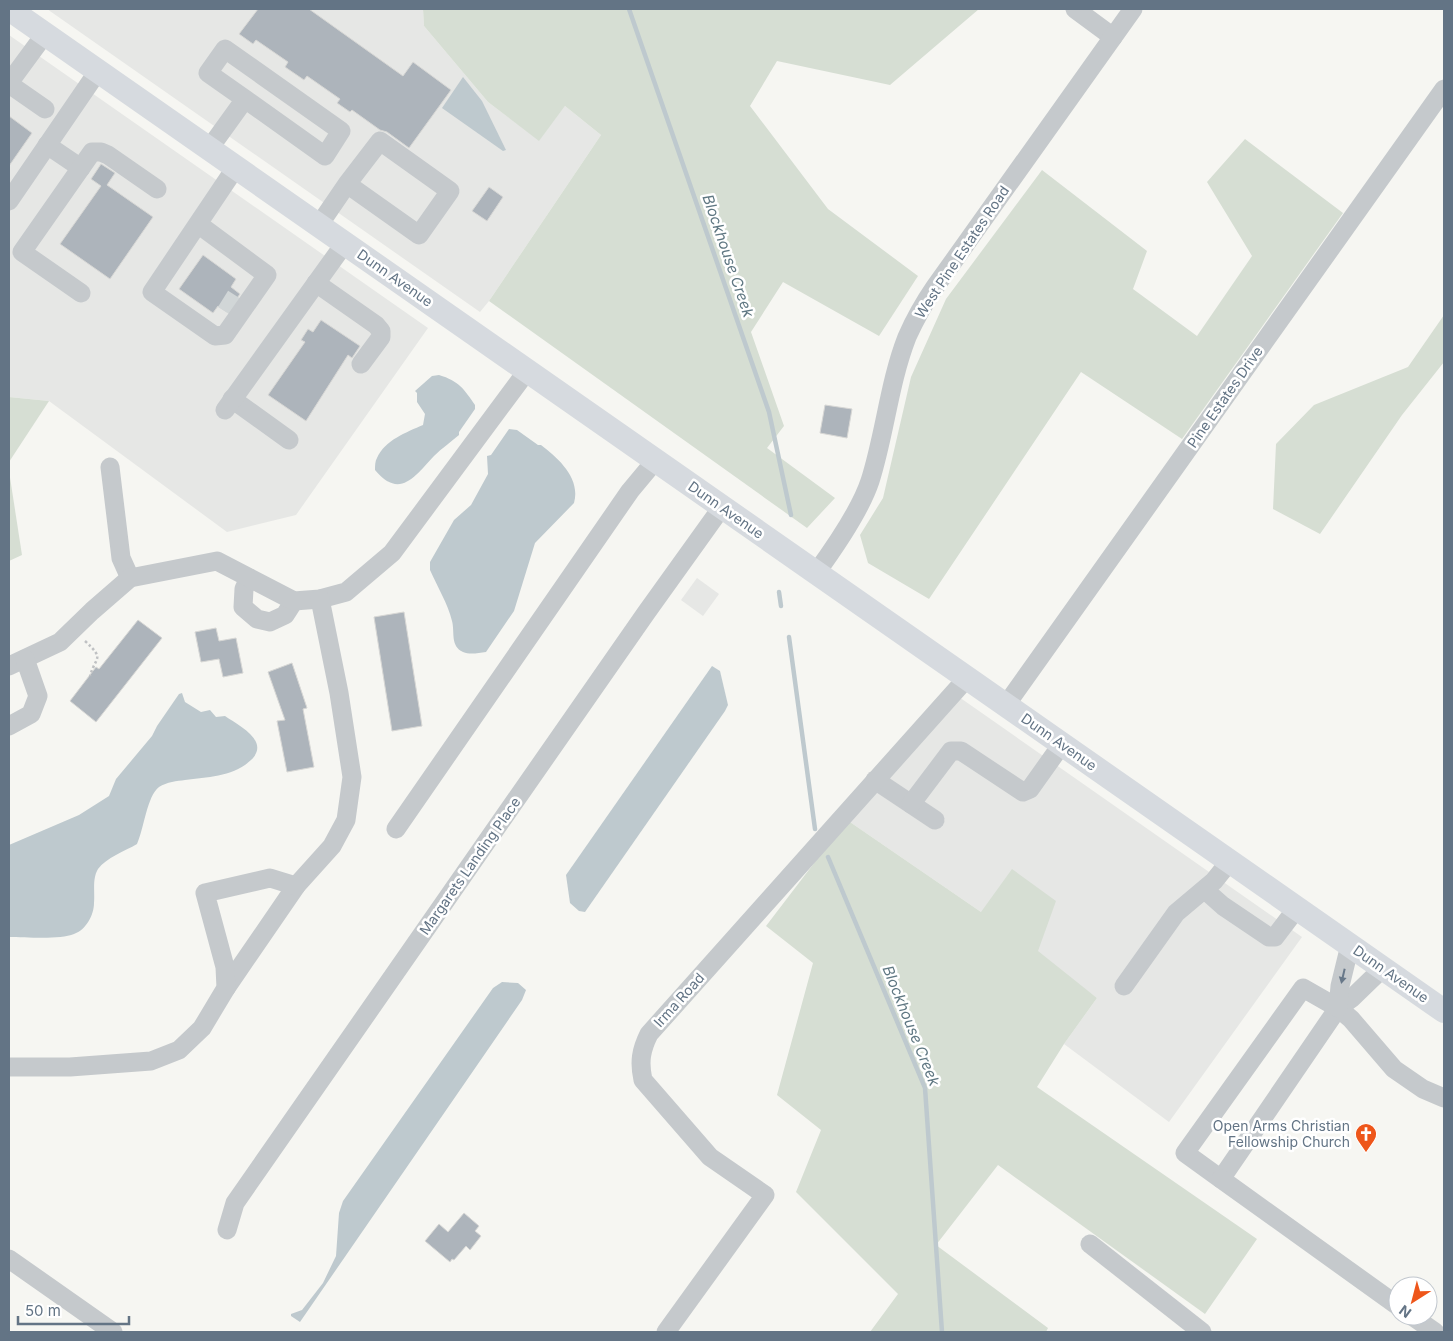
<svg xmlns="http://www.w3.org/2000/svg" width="1453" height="1341" font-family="Inter,sans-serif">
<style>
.built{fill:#e6e7e5}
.green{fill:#d6ded3}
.water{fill:#bec9ce}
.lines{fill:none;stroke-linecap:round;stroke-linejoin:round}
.stream{stroke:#bec9ce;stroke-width:4.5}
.building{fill:#adb4bb;stroke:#d7d7d5}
.minor-tunnel{stroke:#d1d6d7;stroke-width:19;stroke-dasharray:19 9;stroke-linecap:butt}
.path{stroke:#bfc1c3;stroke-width:2.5;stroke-dasharray:2.5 2.5;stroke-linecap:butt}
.minor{stroke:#c5c9cc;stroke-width:19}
.major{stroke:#d6dadf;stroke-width:24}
.oneway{fill:#687889}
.labels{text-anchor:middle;stroke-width:5;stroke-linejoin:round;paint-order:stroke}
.street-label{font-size:14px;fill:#637485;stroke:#fff}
.poi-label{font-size:14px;fill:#637485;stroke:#fff;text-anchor:end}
.water-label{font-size:15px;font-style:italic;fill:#5f7782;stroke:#fff}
</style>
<rect width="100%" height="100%" fill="#f6f6f2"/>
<g class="built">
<path d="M47,9H423L424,26L488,102L539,140L565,106L601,135L489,301L480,312Z"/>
<path d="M9,35L428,328L296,515L227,532L49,401L9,397Z"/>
<path d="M697,578L719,594L703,616L681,600Z"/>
<path d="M959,697L1302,937L1169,1122L1064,1044L1097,998L981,912L847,820Z"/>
</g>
<g class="green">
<path d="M423,9H979L890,85L777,61L750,106L828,209L918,276L879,336L783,282L751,332L784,426L767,448L835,498L807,528L489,301L601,135L565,106L539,141L488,102L424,26Z"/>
<path d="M1245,139L1343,213L1182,439L1081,372L929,599L868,563L860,535L883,498L911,377L946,299L1042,170L1147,251L1133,289L1197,336L1252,256L1207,182Z"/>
<path d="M1444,315V362L1402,415L1320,534L1273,509L1276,444L1314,405L1408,367Z"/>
<path d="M9,397L49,401L9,462Z"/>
<path d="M9,471L22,555L9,561Z"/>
<path d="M847,820L981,912L1012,869L1056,901L1038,951L1097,998L1064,1044L1037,1087L1257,1239L1205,1314L998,1165L936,1245L1048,1328L1046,1332H870L898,1294L796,1192L821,1130L777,1095L813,963L766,926Z"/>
</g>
<g class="water">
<path d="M463,77L482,101L506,150L503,151L442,108Z"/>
<path d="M439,375C459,381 464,389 475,405V409L459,432V435C451,442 442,448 434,456C415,476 400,500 375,470C375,466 375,461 377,458C385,440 407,432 423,425L425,414L417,402V393L415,391L432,376Z"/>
<path d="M509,429L517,430L538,445H541C558,458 581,478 574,503L535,543L514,611L486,652C478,653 470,655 463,652C450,646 455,632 452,621C448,604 437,586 430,570V562L454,520L471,505L488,474L487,456L491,455Z"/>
<path d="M712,666L720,671L728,705L725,711L585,912L579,911L570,903L566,875Z"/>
<path d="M182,693L185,702L201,712L210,710L216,717L225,716C238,725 271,741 251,760C233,777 208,777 185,780C177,781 167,782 159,787C147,796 144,829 137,844C125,851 106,858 98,869C92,879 95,892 94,903C94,915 86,930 74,934C60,940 26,937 9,937V845L79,815L109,796L116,779L152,736L157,726L179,694Z"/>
<path d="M502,982L518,983L526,990L522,1000L300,1322L291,1316V1314L302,1310L323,1283L336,1256L339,1213L343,1201L493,988Z"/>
</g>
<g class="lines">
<g class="stream">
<path d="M629,9L769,412L791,515"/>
<path d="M779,592L781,606"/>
<path d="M789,637L815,829"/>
<path d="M828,857L925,1088L942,1332"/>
</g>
</g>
<g class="building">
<path d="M258,9H309L403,76L413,62L451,90L409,148L387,132L380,130L352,110L350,112L337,103L340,99L307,76L304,80L285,67L288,62L256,40L253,44L239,34Z"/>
<path d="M9,116L32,133L9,166Z"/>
<path d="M101,164L115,173L107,185L153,217L110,279L60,244L101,186L91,179Z"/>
<path d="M489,187L503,197L487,221L472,211Z"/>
<path d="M203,255L236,279L231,287L240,294L227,312L218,306L213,313L179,289Z"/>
<path d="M321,320L360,346L352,358L348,355L306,421L268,395L305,342L301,340L308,329L313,332Z"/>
<path d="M825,405L852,409L847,438L820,433Z"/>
<path d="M404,612L422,726L392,731L374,617Z"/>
<path d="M138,620L162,638L96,722L70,701L96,667L99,669Z"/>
<path d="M216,628L219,641L236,638L243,673L223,677L219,659L201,662L195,632Z"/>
<path d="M292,663L307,708L303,709L314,767L287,772L277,721L285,720L268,672Z"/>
<path d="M464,1213L479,1226L475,1231L481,1236L470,1250L466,1246L454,1260L452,1259L450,1262L425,1241L439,1224L448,1232Z"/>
</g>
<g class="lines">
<path class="minor-tunnel" d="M226,312L238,293"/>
<path class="path" d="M85,641C105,660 96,655 90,676"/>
<g class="minor">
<path d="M1075,9L1113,37"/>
<path d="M9,83L45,34"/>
<path d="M9,84L45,109"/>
<path d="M47,145L81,168"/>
<path d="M209,149L245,99L208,73L225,49L341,131L325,156L245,99"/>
<path d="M9,201L98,71"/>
<path d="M198,224L267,275L225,335L215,336L152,292L236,167"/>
<path d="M319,225L347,184L380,141L450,191L419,235L347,184"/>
<path d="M316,283L376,325L381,331V337L361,364"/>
<path d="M81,293L22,252L92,152H101L108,155L157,189"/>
<path d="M232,399L289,440"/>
<path d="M225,410L345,243"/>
<path d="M110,467L121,558L130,578"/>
<path d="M816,573C835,547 860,511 870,481C885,434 889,383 907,337C915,319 924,303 935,287L1133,9"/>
<path d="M249,578L244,589L243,607L257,619L270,622L285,615L294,601"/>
<path d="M9,666L60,642L92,611L130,578L217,561L294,601L320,599L346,592L392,553L527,371"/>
<path d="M1006,705L1444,89"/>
<path d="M9,726L31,714L38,696L25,659"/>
<path d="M875,780L935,820"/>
<path d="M911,804L951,751H961L1023,792L1030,789L1062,744"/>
<path d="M396,829L630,491L655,461"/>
<path d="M1205,890L1223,906L1269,937H1275L1297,908"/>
<path d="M1383,968L1352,998L1338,1008L1221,1179L1185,1153L1303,988L1338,1008L1351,1019L1394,1069L1423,1089L1444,1098"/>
<path d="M1124,986L1176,913L1214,881L1230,861"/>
<path d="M226,988L296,886"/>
<path d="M1338,1008L1340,986L1350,945"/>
<path d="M9,1067H70L151,1061L179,1050L202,1028L226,988L225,967L205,893L270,878L296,886L332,846L346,820L352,777L339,693L320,599"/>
<path d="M1221,1179L1398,1306"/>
<path d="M227,1230L235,1203L646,613L722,507"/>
<path d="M1090,1244L1202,1332"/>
<path d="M9,1259L113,1332"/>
<path d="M1412,1316L1435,1332"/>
<path d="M666,1332L765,1195L710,1157L643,1080C639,1062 641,1050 649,1034L967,678"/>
</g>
<path class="major" d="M9,9L1444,1011"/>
</g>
<defs><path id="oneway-solid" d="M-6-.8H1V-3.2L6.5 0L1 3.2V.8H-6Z" transform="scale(1.25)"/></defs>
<use class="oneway" href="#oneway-solid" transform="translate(1343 976) rotate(103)"/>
<defs>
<g id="church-pin" transform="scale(1.125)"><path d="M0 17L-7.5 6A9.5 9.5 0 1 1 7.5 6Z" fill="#ee561a" stroke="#fff"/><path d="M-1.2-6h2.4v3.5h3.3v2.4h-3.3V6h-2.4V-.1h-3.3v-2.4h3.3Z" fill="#fff"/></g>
</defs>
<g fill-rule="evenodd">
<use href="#church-pin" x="1366" y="1134"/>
</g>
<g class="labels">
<g class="street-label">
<text transform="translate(962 252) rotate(-56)" y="5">West Pine Estates Road</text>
<text transform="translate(395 278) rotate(35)" y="5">Dunn Avenue</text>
<text transform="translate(1225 397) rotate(-55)" y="5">Pine Estates Drive</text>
<text transform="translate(726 510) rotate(35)" y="5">Dunn Avenue</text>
<text transform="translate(1059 742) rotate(35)" y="5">Dunn Avenue</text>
<text transform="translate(470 866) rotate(-55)" y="5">Margarets Landing Place</text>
<text transform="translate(1391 974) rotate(35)" y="5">Dunn Avenue</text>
<text transform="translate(679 1000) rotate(-48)" y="5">Irma Road</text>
</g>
<g class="poi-label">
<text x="1350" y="1131">Open Arms Christian<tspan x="1350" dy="16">Fellowship Church</tspan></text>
</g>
<g class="water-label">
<text transform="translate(728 256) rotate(71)" y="5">Blockhouse Creek</text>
<text transform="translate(911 1026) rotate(68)" y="5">Blockhouse Creek</text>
</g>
</g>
<rect width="1453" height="1341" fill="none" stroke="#637485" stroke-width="20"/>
<g transform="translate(1413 1301) rotate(216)"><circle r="24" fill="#ffffff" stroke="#c1c7ce"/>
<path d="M0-4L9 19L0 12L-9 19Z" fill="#ee561a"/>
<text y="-8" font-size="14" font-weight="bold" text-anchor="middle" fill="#637485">N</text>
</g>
<path d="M18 1316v8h111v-8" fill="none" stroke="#637485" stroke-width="2.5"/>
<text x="25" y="1316" font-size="15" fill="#637485" stroke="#ffffff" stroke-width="4" paint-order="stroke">50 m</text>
</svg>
